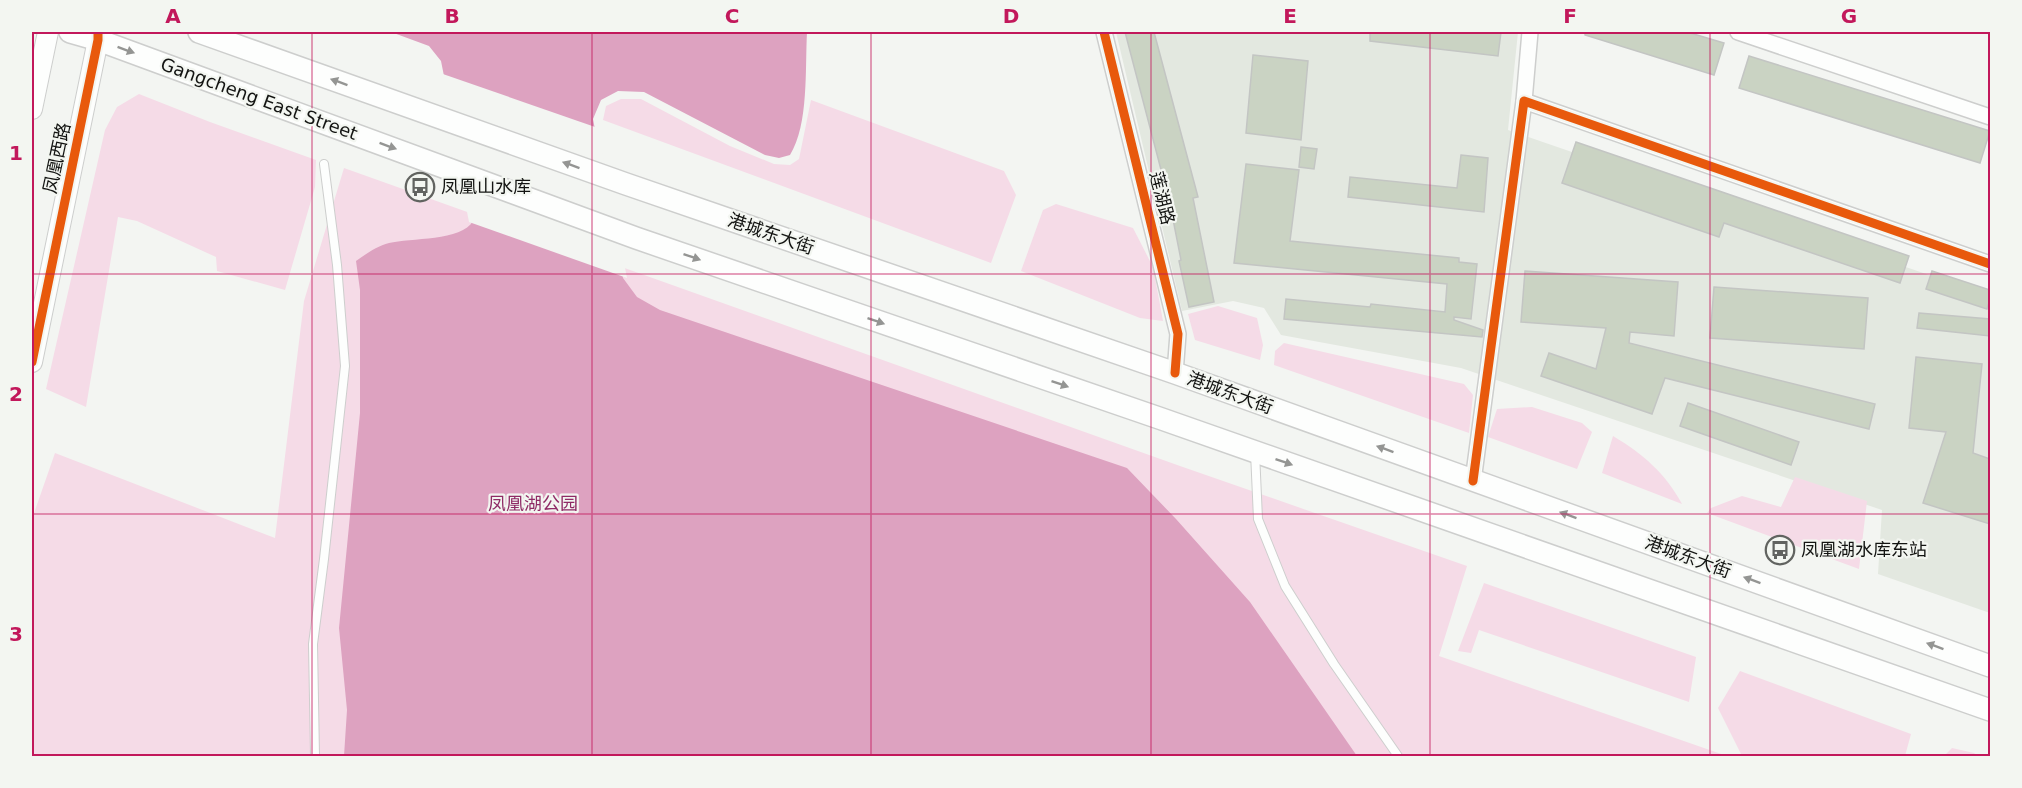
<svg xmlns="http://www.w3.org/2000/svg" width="2022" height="788" font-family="'DejaVu Sans','Noto Sans SC',sans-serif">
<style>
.built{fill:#e3e8e0}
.green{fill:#f5dbe7}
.water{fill:#dda2c0}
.pier{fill:#f3f5f2}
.building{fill:#cad3c3;stroke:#c3c5c3;stroke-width:1.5}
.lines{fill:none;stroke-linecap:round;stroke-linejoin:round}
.service-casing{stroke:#cdcecd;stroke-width:10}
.minor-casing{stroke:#cdcecd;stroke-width:18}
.tertiary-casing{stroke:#cdcecd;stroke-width:22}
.secondary-casing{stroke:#cdcecd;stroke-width:24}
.service{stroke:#fdfefd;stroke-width:8}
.minor{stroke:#fdfefd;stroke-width:15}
.tertiary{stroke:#fdfefd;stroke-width:20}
.secondary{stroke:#fdfefd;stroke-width:21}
.cycleway-casing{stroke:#f3f6f1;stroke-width:13}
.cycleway{stroke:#e8590c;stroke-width:9}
.oneway{fill:#949593}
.grid{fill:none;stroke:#c2185b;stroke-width:1.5;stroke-opacity:0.55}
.labels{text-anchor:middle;stroke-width:4.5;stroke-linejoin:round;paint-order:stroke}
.street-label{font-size:18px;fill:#131412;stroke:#f3f6f1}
.poi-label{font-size:18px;fill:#131412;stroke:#f3f6f1;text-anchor:start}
.park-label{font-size:18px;fill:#8f2b66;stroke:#f3f6f1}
.neatline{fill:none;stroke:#c2185b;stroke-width:2}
.grid-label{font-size:20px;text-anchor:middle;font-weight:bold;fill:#c2185b}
</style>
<rect width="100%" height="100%" fill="#f3f5f2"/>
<path class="built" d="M1116,32H1518L1508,130L1990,296V613L1878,574L1882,510L1461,368L1281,335L1264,308L1233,301L1182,311Z"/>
<g class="green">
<path d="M139,94L210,122L316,160L315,187L285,290L217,271L216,257L137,221L118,217L86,407L46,389L105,130L117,107Z"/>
<path d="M621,99H641L730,146L774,164L790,165L799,159L811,100L1004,171L1016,195L991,263L603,120L606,106Z"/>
<path d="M344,168L1180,466L1467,566L1439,656L1727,756H32V519L55,453L275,538L304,301Z"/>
<path d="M1056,204L1133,228L1153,267L1163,321L1140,318L1021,271L1043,210Z"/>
<path d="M1218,306L1257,318L1263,345L1260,360L1195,340L1188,314Z"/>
<path d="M1284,343L1464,384L1473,395L1469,433L1274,365L1275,351Z"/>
<path d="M1532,407L1582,423L1592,432L1577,469L1488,437L1497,409Z"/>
<path d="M1613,436C1643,454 1665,473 1682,504L1602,473Z"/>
<path d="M1795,477L1867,501L1859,569L1707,513L1711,508L1742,496L1781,507Z"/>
<path d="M1484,583L1696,657L1689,702L1479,630L1471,653L1458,651Z"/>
<path d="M1740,671L1911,734L1905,756H1747L1741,754L1718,708Z"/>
<path d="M1952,748L1974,753L1978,756H1944Z"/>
</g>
<path class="water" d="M391,32H807C805,68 809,125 790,155L779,158L765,155L644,92L618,91L601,100L593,119L623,278L637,297L660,310L1127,468L1176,519L1250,602L1357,756H344L347,710L339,628L360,413V290L356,261C366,254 377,246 389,243C410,238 462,241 473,221L441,61L429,46Z"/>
<path class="pier" d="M440,73L598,128L627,278L469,222Z"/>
<g class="building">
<path d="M1125,32H1154L1198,197L1193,198L1214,302L1189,307L1179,261L1181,260L1170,204Z"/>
<path d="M1370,32H1501L1498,56L1370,41Z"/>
<path d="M1585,32H1687L1724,43L1714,75L1585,35Z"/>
<path d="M1253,55L1308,61L1301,140L1246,133Z"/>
<path d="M1749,56L1990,131L1980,163L1739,88Z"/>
<path d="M1576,142L1909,256L1900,283L1724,223L1719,237L1562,183Z"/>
<path d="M1301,147L1317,149L1314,169L1299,167Z"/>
<path d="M1461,155L1488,158L1484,212L1348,197L1350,177L1457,188Z"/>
<path d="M1246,164L1299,170L1290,241L1459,258V262L1477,264L1471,319L1454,317V320L1483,330L1482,337L1284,319L1286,299L1370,307L1371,304L1445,312L1447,284L1234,263Z"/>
<path d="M1525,271L1678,282L1674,336L1630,332L1629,343L1875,404L1869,429L1665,378L1652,414L1541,376L1549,353L1596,369L1606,328L1521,322Z"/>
<path d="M1932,271L1990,290V299L1987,309L1926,289Z"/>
<path d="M1714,287L1868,298L1864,349L1710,338Z"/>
<path d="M1919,313L1990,319V336L1917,328Z"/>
<path d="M1916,357L1982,364L1973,453L1990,459V524L1923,503L1946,432L1909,428Z"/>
<path d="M1688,403L1799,442L1791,465L1680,426Z"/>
</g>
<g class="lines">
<g class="service-casing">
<g id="service">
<path d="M1255,452L1258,519L1285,586L1334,664L1398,756"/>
<path d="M315,756L313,644L324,559L345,366L337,265L324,164"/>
</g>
</g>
<g class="minor-casing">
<g id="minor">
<path d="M1104,32L1178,334L1175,373"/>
<path d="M1738,32L1990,117"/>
<path d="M1524,101L1530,32"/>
<path d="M1473,481L1524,101L1990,264"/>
</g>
</g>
<g class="tertiary-casing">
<g id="tertiary">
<path d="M32,109L48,32"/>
<path d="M32,362L98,40V32"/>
</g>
</g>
<g class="secondary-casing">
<g id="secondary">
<path d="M70,32L98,40L636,238L1159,418L1990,710"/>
<path d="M199,32L626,184L1175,373L1990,666"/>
</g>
</g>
<use href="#service" class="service"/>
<use href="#minor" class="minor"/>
<use href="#tertiary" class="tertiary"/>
<use href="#secondary" class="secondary"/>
<g class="cycleway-casing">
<g id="cycleway">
<path d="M1104,32L1178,334L1175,373"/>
<path d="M32,362L98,40V32"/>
<path d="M1473,481L1524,101L1990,264"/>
</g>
</g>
<use href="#cycleway" class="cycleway"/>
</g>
<defs><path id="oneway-solid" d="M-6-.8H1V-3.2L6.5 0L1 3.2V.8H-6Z" transform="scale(1.5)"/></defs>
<g class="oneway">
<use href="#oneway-solid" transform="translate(126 50) rotate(20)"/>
<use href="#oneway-solid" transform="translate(339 82) rotate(-160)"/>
<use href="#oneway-solid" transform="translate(388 146) rotate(20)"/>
<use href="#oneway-solid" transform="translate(571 165) rotate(-160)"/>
<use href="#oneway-solid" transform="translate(692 257) rotate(19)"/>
<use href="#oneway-solid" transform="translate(876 321) rotate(19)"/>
<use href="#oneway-solid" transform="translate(1060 384) rotate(19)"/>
<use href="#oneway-solid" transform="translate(1385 449) rotate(-160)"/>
<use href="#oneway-solid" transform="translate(1284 462) rotate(19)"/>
<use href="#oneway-solid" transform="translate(1568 515) rotate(-160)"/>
<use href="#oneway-solid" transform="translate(1752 580) rotate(-160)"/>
<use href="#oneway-solid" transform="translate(1935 646) rotate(-160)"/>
</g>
<path class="grid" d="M312,32V756M592,32V756M871,32V756M1151,32V756M1430,32V756M1710,32V756M32,274H1990M32,514H1990"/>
<defs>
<g id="bus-ring" transform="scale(1.5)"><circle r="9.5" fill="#f3f6f1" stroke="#616360" stroke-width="1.5"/><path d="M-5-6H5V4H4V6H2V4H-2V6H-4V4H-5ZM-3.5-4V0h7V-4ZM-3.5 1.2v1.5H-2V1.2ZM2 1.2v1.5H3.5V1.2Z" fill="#616360"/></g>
</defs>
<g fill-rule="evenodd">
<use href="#bus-ring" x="420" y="187"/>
<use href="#bus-ring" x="1780" y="550"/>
</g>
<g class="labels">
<g class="street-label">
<text transform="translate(259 99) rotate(20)" y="6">Gangcheng East Street</text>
<text transform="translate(57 158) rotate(-78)" y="6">凤凰西路</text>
<text transform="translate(1162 198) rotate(76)" y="6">莲湖路</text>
<text transform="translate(771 234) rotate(19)" y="6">港城东大街</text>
<text transform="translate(1230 393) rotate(20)" y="6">港城东大街</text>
<text transform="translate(1688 557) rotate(20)" y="6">港城东大街</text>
</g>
<g class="poi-label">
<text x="441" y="193">凤凰山水库</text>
<text x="1801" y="556">凤凰湖水库东站</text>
</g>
<g class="park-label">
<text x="533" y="510">凤凰湖公园</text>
</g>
</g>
<rect width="2022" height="788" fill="none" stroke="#f3f6f1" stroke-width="66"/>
<rect x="33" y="33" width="1956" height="722" class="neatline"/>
<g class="grid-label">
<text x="173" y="23">A</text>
<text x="452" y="23">B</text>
<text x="732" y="23">C</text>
<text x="1011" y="23">D</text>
<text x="1290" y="23">E</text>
<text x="1570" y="23">F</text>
<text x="1849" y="23">G</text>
<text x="16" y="160">1</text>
<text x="16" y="401">2</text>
<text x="16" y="641">3</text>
</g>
</svg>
